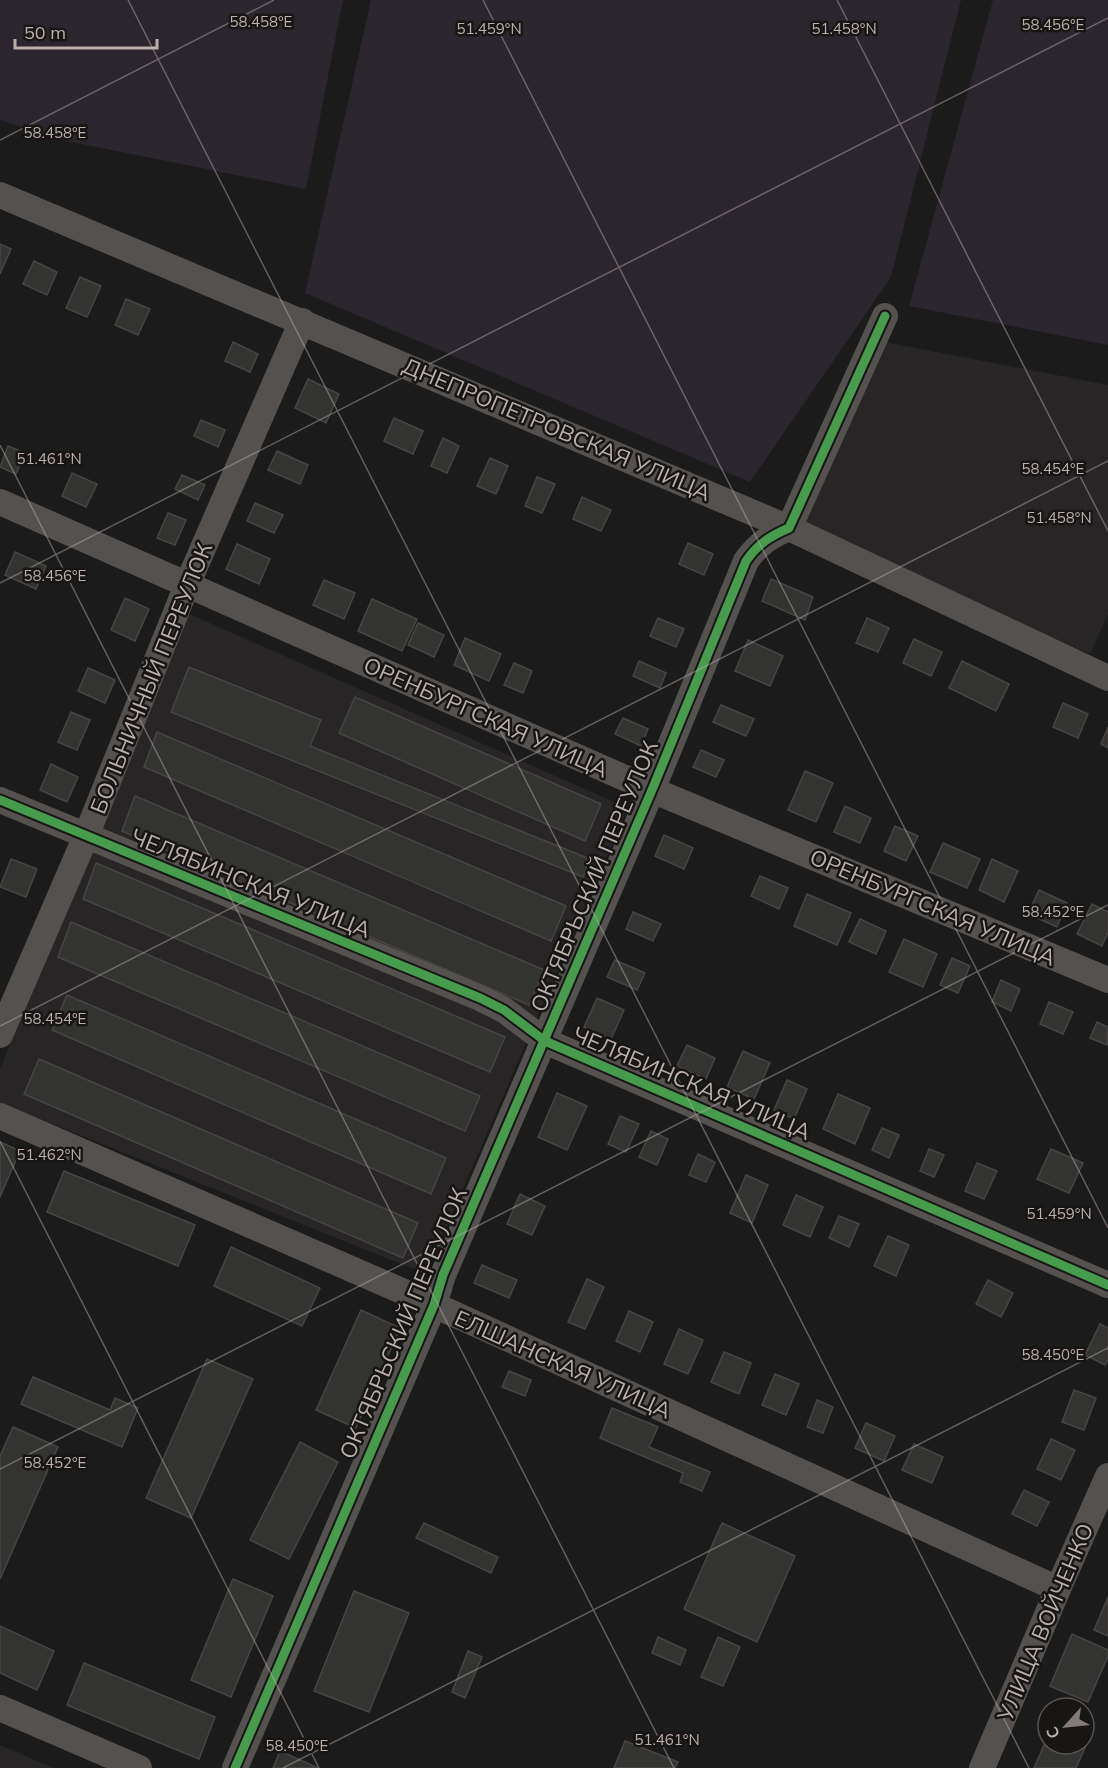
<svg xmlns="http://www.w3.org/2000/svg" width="1108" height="1768" font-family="Mulish,sans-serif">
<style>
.built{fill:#272525}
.green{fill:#2b252e}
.building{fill:#333331;stroke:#474543;stroke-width:1.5}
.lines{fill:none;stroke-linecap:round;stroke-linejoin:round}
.minor{stroke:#54514f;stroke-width:26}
.cycleway-casing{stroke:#171615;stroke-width:13}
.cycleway{stroke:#469c4c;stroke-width:9}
.ticks{fill:none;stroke:#bbafac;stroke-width:1.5;stroke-opacity:0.45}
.labels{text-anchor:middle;stroke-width:5;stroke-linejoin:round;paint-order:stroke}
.street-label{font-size:22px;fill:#bbafac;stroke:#171615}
.ticks-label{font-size:15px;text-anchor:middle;fill:#bbafac;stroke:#171615;stroke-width:5;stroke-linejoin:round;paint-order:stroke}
</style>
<rect width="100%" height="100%" fill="#1b1b1b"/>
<g class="built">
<path d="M885,342L1108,385V614L1090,654L801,526Z"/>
<path d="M185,612L628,808L426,1274L0,1103V1069Z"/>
<path d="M0,1745L54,1768H0Z"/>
</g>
<g class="green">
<path d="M0,0H343L306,189L57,139L0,120Z"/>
<path d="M371,0H961L891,277L750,482L305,293Z"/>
<path d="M993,0H1108V345L909,306Z"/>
</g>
<g class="building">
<path d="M0,244L11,249L0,274Z"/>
<path d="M34,261L57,272L47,295L23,284Z"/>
<path d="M80,277L101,286L87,317L66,308Z"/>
<path d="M126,299L150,309L138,335L115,325Z"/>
<path d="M233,342L258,354L250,372L225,361Z"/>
<path d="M308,379L339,394L326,423L295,408Z"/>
<path d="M394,418L423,431L413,454L384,441Z"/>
<path d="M201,420L225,430L218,447L194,436Z"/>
<path d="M443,438L459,446L447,473L431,466Z"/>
<path d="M8,446L25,453L16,474L0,467Z"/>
<path d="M277,451L308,465L300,484L268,470Z"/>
<path d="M490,458L508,466L496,494L477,486Z"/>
<path d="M72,473L97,484L86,507L62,496Z"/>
<path d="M182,475L205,485L198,500L175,489Z"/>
<path d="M537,477L555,484L542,513L525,506Z"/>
<path d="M582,497L611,510L601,531L573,519Z"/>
<path d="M255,503L283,515L274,533L247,521Z"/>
<path d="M168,513L186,520L175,545L157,538Z"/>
<path d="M688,543L713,554L704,575L679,564Z"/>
<path d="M237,544L270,559L259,584L226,569Z"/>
<path d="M15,552L46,566L36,589L5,575Z"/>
<path d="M771,579L813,597L805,620L762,601Z"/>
<path d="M324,580L355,593L344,619L313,605Z"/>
<path d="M125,598L149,609L135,641L111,630Z"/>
<path d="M372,599L417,619L402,651L358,631Z"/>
<path d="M658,618L684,629L676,647L650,636Z"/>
<path d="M867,618L889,628L878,652L856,643Z"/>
<path d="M418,623L444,635L434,657L408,645Z"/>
<path d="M465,638L501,654L489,681L454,665Z"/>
<path d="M914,639L942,652L931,676L903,663Z"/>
<path d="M748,640L783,656L770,686L735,671Z"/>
<path d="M639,661L666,673L660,688L633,676Z"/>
<path d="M962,661L1009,684L996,711L949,688Z"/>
<path d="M514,663L532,671L523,693L504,685Z"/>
<path d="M189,667L321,720L310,746L590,859L583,877L171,712Z"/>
<path d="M88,668L115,680L105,703L78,691Z"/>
<path d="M355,697L601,804L585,841L339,733Z"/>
<path d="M1063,703L1088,714L1078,738L1053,727Z"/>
<path d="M721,705L754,719L746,736L713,722Z"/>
<path d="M71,712L90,720L77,750L58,742Z"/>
<path d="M623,718L648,729L641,746L615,734Z"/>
<path d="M1108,727V748L1101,744Z"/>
<path d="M157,732L566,906L551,941L144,767Z"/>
<path d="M701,750L724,760L716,777L693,767Z"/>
<path d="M51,764L78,777L67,802L40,790Z"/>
<path d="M805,771L833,783L816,822L788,810Z"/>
<path d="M135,796L544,970L529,1005L122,831Z"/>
<path d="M845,806L871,818L860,843L834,832Z"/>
<path d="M895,826L918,836L906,861L884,851Z"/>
<path d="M664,835L693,848L684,869L655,856Z"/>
<path d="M943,843L980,859L967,888L930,872Z"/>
<path d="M11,859L37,869L26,897L0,887Z"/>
<path d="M992,859L1018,871L1004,902L979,890Z"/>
<path d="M96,863L505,1037L490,1072L83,899Z"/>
<path d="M760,876L788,888L779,909L751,896Z"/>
<path d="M1039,890L1067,903L1057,927L1028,914Z"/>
<path d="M807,894L851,913L837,945L794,926Z"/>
<path d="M1092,904L1108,912V932L1102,946L1077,934Z"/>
<path d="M633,912L661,924L653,941L626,929Z"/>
<path d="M860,919L886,931L876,954L849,942Z"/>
<path d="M71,922L480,1096L465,1131L58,957Z"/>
<path d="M904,939L937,954L923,987L889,972Z"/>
<path d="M952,958L970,966L958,993L940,985Z"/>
<path d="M615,960L645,973L637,990L607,977Z"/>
<path d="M1001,980L1020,989L1011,1011L992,1002Z"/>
<path d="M67,995L446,1158L431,1194L52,1030Z"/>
<path d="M597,998L624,1010L611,1039L584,1027Z"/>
<path d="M1049,1002L1073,1012L1063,1034L1040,1024Z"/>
<path d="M1097,1022L1108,1027L1107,1045L1090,1038Z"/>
<path d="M687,1045L715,1058L706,1079L677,1066Z"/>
<path d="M743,1051L770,1063L754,1099L727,1087Z"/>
<path d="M39,1059L418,1223L403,1258L24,1094Z"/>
<path d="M787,1080L807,1089L794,1119L774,1110Z"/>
<path d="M557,1093L587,1106L567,1150L538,1137Z"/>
<path d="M838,1094L870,1108L855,1144L823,1129Z"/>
<path d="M620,1116L639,1124L626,1152L608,1144Z"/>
<path d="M882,1128L899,1135L889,1158L872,1150Z"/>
<path d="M651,1131L668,1139L657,1165L639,1157Z"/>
<path d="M0,1142L20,1151L0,1197Z"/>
<path d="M929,1149L944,1155L934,1177L920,1171Z"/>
<path d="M1051,1149L1083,1163L1069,1193L1037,1179Z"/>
<path d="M698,1154L715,1162L706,1182L689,1175Z"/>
<path d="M977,1163L997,1171L984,1199L965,1191Z"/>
<path d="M64,1171L195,1225L178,1266L47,1212Z"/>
<path d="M746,1175L768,1185L752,1223L730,1213Z"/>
<path d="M520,1194L545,1206L532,1235L507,1224Z"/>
<path d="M796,1195L823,1207L810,1237L783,1225Z"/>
<path d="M839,1216L859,1224L849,1247L829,1238Z"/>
<path d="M888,1236L909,1245L896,1276L874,1266Z"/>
<path d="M231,1247L320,1288L302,1326L214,1286Z"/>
<path d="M482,1265L517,1280L509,1298L474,1283Z"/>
<path d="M587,1279L604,1287L585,1329L568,1322Z"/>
<path d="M988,1280L1013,1293L1001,1317L976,1304Z"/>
<path d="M361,1310L400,1328L356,1428L316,1410Z"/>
<path d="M629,1311L653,1322L640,1352L616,1341Z"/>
<path d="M1100,1324L1108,1328V1359L1105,1365L1085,1355Z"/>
<path d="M679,1329L703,1340L688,1374L664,1364Z"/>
<path d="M724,1352L751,1363L739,1394L711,1382Z"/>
<path d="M207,1359L253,1379L191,1518L146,1498Z"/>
<path d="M509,1371L531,1380L525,1396L502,1387Z"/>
<path d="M775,1374L799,1384L786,1415L762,1405Z"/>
<path d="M33,1377L110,1410L115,1398L138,1408L122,1447L21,1404Z"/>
<path d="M1074,1390L1096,1398L1084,1430L1062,1422Z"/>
<path d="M817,1400L833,1407L823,1433L807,1427Z"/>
<path d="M612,1408L658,1427L649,1447L710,1472L702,1491L680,1482L683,1473L600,1438Z"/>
<path d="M866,1423L895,1436L884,1461L855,1448Z"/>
<path d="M13,1427L58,1447L0,1579V1456Z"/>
<path d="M1051,1439L1075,1450L1061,1480L1037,1469Z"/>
<path d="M300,1442L338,1462L289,1559L250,1540Z"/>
<path d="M914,1444L943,1457L932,1483L902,1470Z"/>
<path d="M1024,1490L1049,1502L1037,1526L1012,1514Z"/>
<path d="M424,1523L498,1557L491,1573L416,1538Z"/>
<path d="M722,1523L795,1556L757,1642L684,1609Z"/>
<path d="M233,1579L273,1596L231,1697L191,1680Z"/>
<path d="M354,1591L409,1613L369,1712L314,1691Z"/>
<path d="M1108,1597V1636L1094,1630Z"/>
<path d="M0,1626L54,1651L37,1690L0,1673Z"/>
<path d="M1072,1634L1108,1650V1656L1088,1702L1050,1686Z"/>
<path d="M658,1637L686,1650L680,1665L652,1653Z"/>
<path d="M718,1637L740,1647L723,1686L701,1677Z"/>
<path d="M468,1651L482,1657L465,1698L452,1692Z"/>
<path d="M84,1663L215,1717L199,1759L67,1705Z"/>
<path d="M1048,1736V1744H1084V1737L1089,1739L1076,1768H1034Z"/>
<path d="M625,1741L678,1762L675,1768H614Z"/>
<path d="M280,1751L318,1768H273Z"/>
</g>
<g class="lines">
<g class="minor">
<path d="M0,195L789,528L1108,678"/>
<path d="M0,502L652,790L1108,980"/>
<path d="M0,800L480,998L504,1010L545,1041L1108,1285"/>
<path d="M0,1035L86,836L187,585L302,321"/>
<path d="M0,1116L434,1305L1058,1589"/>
<path d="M0,1708L139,1768"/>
<path d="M235,1768L434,1305L443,1275L652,790L746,561C758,544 770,536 789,528L885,316"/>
<path d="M982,1768L1058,1589L1108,1476"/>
</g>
<g class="cycleway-casing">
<g id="cycleway">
<path d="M0,800L480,998L504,1010L545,1041L1108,1285"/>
<path d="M235,1768L434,1305L443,1275L652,790L746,561C758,544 770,536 789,528L885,316"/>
</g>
</g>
<use href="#cycleway" class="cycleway"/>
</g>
<path class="ticks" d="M128,0L1029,1768M483,0L1108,1228M837,0L1108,531M0,140L274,0M0,445L674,1768M0,583L1108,18M0,1026L1108,461M0,1141L319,1768M0,1469L1108,905M283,1768L1108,1348"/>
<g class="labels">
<g class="street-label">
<text transform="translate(557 429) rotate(23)" y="8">ДНЕПРОПЕТРОВСКАЯ УЛИЦА</text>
<text transform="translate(151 678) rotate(-68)" y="8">БОЛЬНИЧНЫЙ ПЕРЕУЛОК</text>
<text transform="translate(486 717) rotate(24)" y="8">ОРЕНБУРГСКАЯ УЛИЦА</text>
<text transform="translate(594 876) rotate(-67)" y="8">ОКТЯБРЬСКИЙ ПЕРЕУЛОК</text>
<text transform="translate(251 883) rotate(22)" y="8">ЧЕЛЯБИНСКАЯ УЛИЦА</text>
<text transform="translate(933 907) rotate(23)" y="8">ОРЕНБУРГСКАЯ УЛИЦА</text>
<text transform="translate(692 1083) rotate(23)" y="8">ЧЕЛЯБИНСКАЯ УЛИЦА</text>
<text transform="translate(403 1323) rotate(-67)" y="8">ОКТЯБРЬСКИЙ ПЕРЕУЛОК</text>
<text transform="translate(563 1364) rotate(24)" y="8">ЕЛШАНСКАЯ УЛИЦА</text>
<text transform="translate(1045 1622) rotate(-67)" y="8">УЛИЦА ВОЙЧЕНКО</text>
</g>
</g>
<g class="ticks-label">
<text x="261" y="27">58.458°E</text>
<text x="1053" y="30">58.456°E</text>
<text x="489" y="34">51.459°N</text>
<text x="844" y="34">51.458°N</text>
<text x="55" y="138">58.458°E</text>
<text x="49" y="464">51.461°N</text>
<text x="1053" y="474">58.454°E</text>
<text x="1059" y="523">51.458°N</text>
<text x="55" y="581">58.456°E</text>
<text x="1053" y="917">58.452°E</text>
<text x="55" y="1024">58.454°E</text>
<text x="49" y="1160">51.462°N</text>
<text x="1059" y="1219">51.459°N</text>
<text x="1053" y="1360">58.450°E</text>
<text x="55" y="1468">58.452°E</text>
<text x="667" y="1745">51.461°N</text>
<text x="297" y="1751">58.450°E</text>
</g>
<g transform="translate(1066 1726) rotate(243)"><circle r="28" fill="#171615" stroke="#595351" stroke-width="1.5"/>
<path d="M0-4.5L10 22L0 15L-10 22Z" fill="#837b79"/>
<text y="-9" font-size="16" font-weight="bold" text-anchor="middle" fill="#bbafac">С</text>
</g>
<path d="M15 39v9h142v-9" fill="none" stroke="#bbafac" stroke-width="3"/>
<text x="24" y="39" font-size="18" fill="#bbafac" stroke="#171615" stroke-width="4.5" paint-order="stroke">50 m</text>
</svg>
